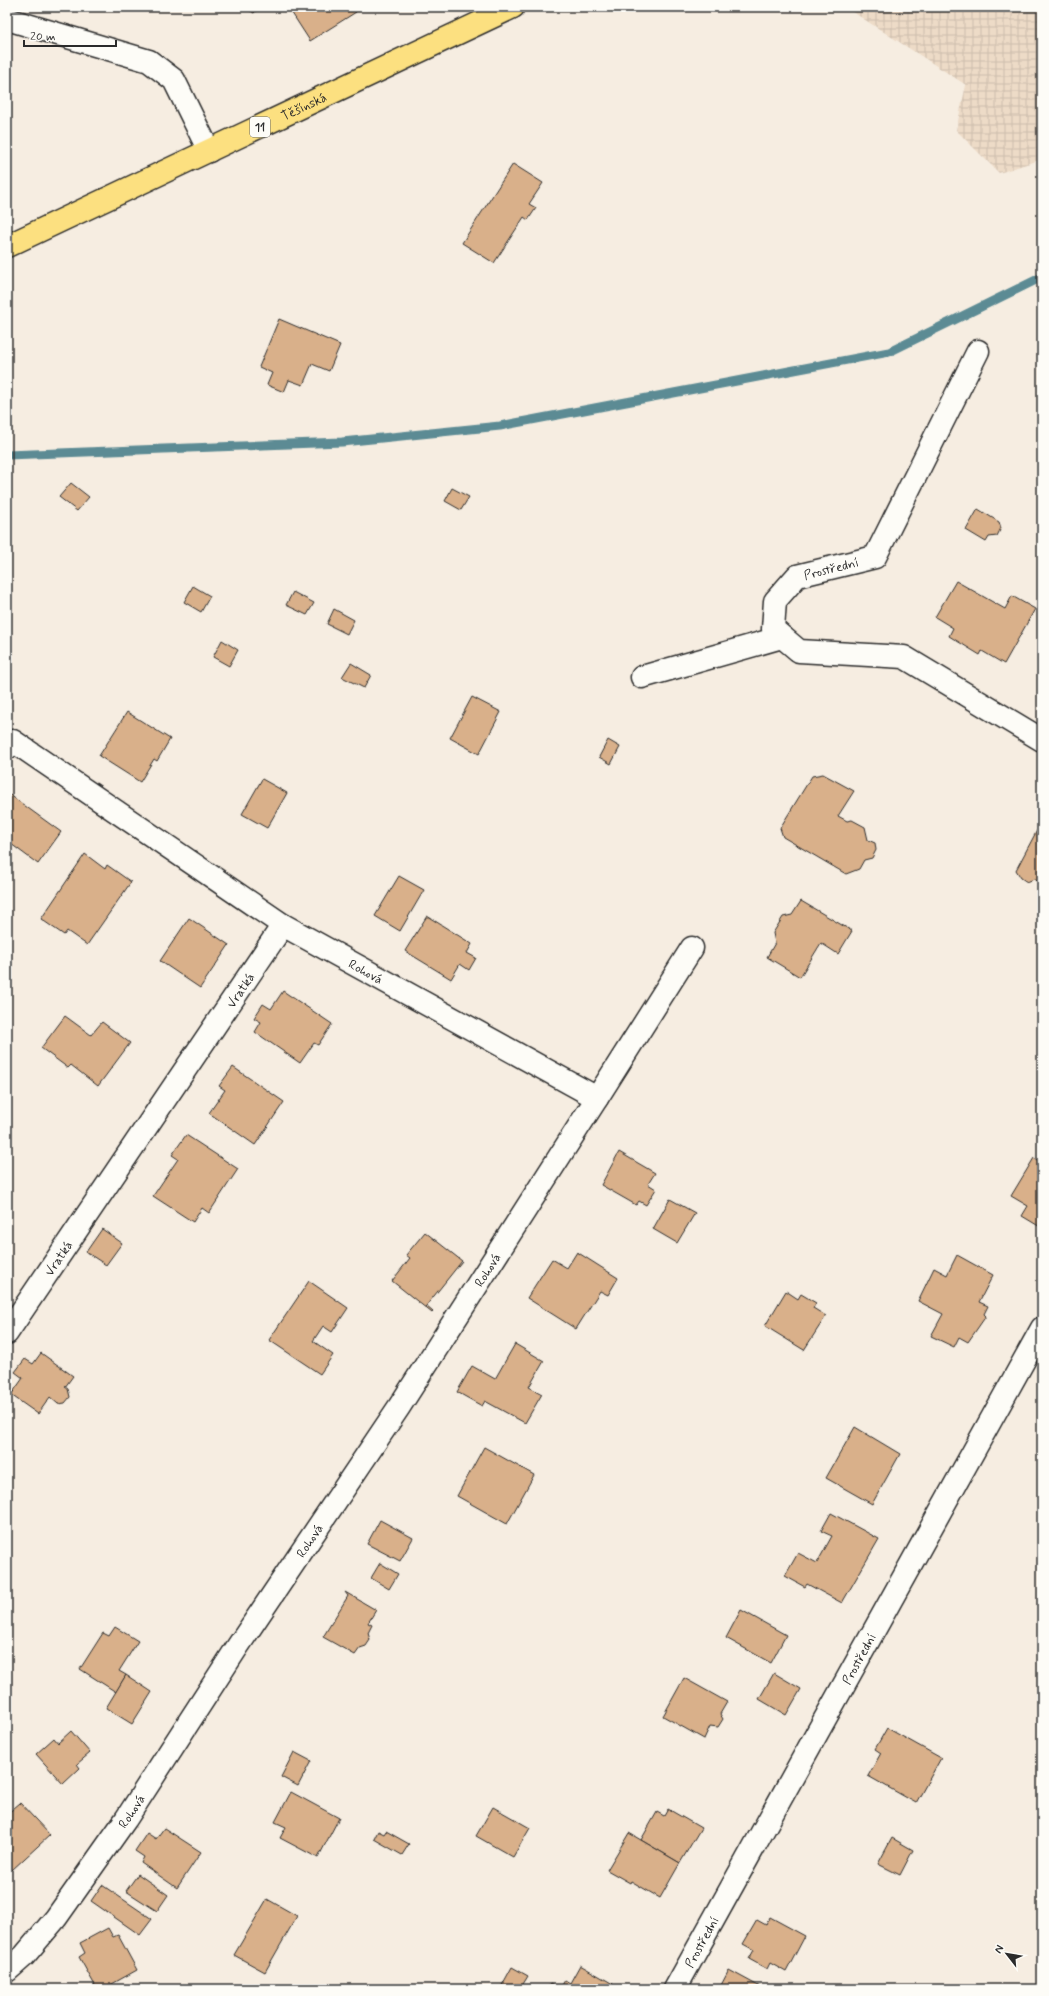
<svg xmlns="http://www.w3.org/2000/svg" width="1049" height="1996" font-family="Mynerve,sans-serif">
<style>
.industrial{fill:url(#industrial-grid)}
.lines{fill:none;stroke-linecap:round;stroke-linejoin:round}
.stream{stroke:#5c8b94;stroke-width:9}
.building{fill:#d9b08a;stroke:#2b2b2b}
.minor-casing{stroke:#2b2b2b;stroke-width:25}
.primary-casing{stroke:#2b2b2b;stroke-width:25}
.minor{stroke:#fdfcf7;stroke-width:22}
.primary{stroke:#fce080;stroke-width:22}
.labels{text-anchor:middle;stroke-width:3.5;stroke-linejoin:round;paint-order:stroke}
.shield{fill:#fdfcf7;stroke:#6a6a68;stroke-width:1}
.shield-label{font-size:12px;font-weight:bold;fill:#2b2b2b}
.street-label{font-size:13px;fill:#2b2b2b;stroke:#fdfcf7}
</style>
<defs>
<pattern id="industrial-grid" width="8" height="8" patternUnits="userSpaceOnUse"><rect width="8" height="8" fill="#eddbc7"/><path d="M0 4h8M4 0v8" fill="none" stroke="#cbbcab"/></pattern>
</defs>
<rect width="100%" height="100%" fill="#f6ede1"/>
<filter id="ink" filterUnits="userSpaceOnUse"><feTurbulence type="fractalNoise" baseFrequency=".025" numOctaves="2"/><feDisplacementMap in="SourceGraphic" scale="8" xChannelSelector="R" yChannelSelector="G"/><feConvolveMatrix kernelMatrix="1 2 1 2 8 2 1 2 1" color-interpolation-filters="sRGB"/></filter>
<g filter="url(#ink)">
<path class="industrial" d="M845,7H1042V159L999,173L956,130L966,85Z"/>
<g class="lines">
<path class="stream" d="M7,455L342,442L500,426L889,352L1042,277"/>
</g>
<g class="building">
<path d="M244,7H259L254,13Z"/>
<path d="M288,7H353L356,12L310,41Z"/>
<path d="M513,164L543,183L529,204L536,208L528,220L524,217L494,263L462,243Z"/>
<path d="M279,319L340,345L329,371L312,364L303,385L289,380L284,392L267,385L272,373L259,367Z"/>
<path d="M71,483L89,497L77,511L59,497Z"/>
<path d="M452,488L469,497L461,510L445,501Z"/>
<path d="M978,509L999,522L1001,528L997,536L989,537L986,542L966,530Z"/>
<path d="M956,581L1005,609L1012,596L1035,609L1004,664L982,651L980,655L949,636L953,628L935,617Z"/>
<path d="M193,586L210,596L201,612L184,602Z"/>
<path d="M293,592L314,603L307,615L286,605Z"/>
<path d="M334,609L354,620L347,634L327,624Z"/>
<path d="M222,640L238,650L229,666L213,657Z"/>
<path d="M351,663L371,675L364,688L342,677Z"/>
<path d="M472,697L501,712L479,754L450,738Z"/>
<path d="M127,712L170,739L157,761L154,759L140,782L99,756Z"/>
<path d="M608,740L620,747L611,764L599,757Z"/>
<path d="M823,774L854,791L838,816L847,821L852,820L865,827L868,840L875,843L876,850L872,858L864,860L859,869L846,874L783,837L780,828L812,776Z"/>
<path d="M262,779L287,793L267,828L242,814Z"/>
<path d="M10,795L61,832L38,864L7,841V799Z"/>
<path d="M1042,821V884L1034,879L1027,882L1021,878L1016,870Z"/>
<path d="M85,854L105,869L107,865L131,882L87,945L67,931L64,935L41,919Z"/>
<path d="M399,876L424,890L400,931L375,916Z"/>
<path d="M801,901L852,931L838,954L821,943L800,977L767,957L775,943L773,933L783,917L792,915Z"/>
<path d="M427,916L472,944L467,953L476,958L469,970L460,964L451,979L405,951Z"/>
<path d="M189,918L229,945L200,988L160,961Z"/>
<path d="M283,991L332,1024L318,1045L314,1043L300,1063L255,1032L261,1022L254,1018L263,1004L271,1009Z"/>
<path d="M65,1016L91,1035L102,1022L130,1043L98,1086L71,1065L68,1068L41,1048Z"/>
<path d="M233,1067L284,1102L255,1145L209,1113L225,1090L219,1086Z"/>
<path d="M186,1135L238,1169L209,1213L202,1208L193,1222L153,1196L178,1159L172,1155Z"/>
<path d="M619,1152L655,1173L648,1184L656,1189L646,1205L639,1201L636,1205L601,1185Z"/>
<path d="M1034,1158L1042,1163V1228L1022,1216L1028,1206L1011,1196Z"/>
<path d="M670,1199L695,1213L677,1243L653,1229Z"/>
<path d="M102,1229L122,1243L106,1265L86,1252Z"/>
<path d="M425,1232L462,1261L426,1306L433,1312L432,1313L392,1281L410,1258L406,1255Z"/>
<path d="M577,1252L618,1278L608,1295L600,1291L576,1329L527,1298L552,1259L567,1268Z"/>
<path d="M957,1255L993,1275L979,1302L988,1306L984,1314L986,1316L968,1342L959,1337L954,1347L931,1336L943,1314L918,1301L934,1268L947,1275Z"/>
<path d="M309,1281L348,1308L332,1332L323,1326L313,1341L333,1355L320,1374L269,1340Z"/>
<path d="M786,1291L798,1299L801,1294L816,1303L813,1308L826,1316L804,1350L765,1326Z"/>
<path d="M515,1344L544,1361L529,1387L542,1394L525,1423L485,1401L482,1406L457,1392L472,1366L495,1379Z"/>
<path d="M41,1353L73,1376L65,1387L68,1389L70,1397L65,1403L58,1404L50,1397L38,1414L11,1395L23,1378L15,1372L25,1359L33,1364Z"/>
<path d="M855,1427L900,1454L872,1504L826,1478Z"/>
<path d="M484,1447L534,1475L507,1524L457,1496Z"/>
<path d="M831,1513L879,1539L842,1603L807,1584L805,1587L785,1576L798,1553L817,1563L832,1536L821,1531Z"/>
<path d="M380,1520L413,1538L400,1561L367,1544Z"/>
<path d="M380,1563L398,1574L389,1589L371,1578Z"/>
<path d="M345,1592L376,1610L368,1623L372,1625L368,1633L370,1640L366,1646L360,1648L355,1655L323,1637L348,1596Z"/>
<path d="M741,1610L786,1635L771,1663L726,1638Z"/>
<path d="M115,1627L138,1641L119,1671L126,1675L116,1692L80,1669L103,1633L109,1636Z"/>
<path d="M774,1673L801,1689L786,1715L759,1699Z"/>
<path d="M126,1675L152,1692L132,1724L106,1708Z"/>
<path d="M684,1678L727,1702L720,1714L723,1719L718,1727L710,1726L704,1739L663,1716Z"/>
<path d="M887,1728L941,1758L916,1803L868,1776L881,1753L875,1749Z"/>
<path d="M71,1731L90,1753L77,1764L80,1768L63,1784L36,1754L54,1738L58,1743Z"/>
<path d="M294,1752L311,1761L298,1786L281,1777Z"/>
<path d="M291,1792L339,1818L318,1858L280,1838L286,1827L275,1822Z"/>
<path d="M20,1803L50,1835L12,1870L7,1864V1814Z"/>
<path d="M493,1807L530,1828L513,1857L476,1836Z"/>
<path d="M668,1809L701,1828L680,1863L641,1840L657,1812L664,1816Z"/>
<path d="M164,1828L201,1852L177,1888L141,1863L144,1857L135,1851L147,1833L156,1839Z"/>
<path d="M378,1831L384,1834L386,1831L409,1844L402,1855L374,1839Z"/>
<path d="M629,1833L680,1863L660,1898L631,1881L630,1883L607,1870Z"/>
<path d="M892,1838L913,1850L900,1875L878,1864Z"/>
<path d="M138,1874L168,1895L157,1911L126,1891Z"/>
<path d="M102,1885L152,1919L140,1935L91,1901Z"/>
<path d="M267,1899L297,1916L265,1972L234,1955Z"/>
<path d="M770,1917L805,1936L786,1972L770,1963L767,1969L749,1959L754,1950L743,1944L757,1920L766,1925Z"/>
<path d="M108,1928L113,1937L118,1935L137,1970L103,1989H97L79,1957L85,1953L80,1943Z"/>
<path d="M580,1965L613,1984L610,1989H547L550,1984L560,1989L565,1980L570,1983Z"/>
<path d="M512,1967L528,1976L520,1989H504L501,1987Z"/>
<path d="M729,1970L764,1989H719Z"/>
</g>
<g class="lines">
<g class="minor-casing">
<g id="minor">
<path d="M7,19L149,61L174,80L209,151"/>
<path d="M978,351L875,557L797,576L775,601L773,629L799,651L904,657L1042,740"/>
<path d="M642,677L782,637"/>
<path d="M7,748L13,741L283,925L7,1333"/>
<path d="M597,1098L692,948"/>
<path id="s1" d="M7,1971L24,1956L56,1918L126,1819L238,1646L399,1407L597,1098L283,925"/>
<path id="s2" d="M675,1989L1042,1328"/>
</g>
</g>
<g class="primary-casing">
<g id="primary">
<path id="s3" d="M7,246L513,7"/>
</g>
</g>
<use href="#minor" class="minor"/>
<use href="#primary" class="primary"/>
</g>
</g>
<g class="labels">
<rect class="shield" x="250" y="117" width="20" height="20" rx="3"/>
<g class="shield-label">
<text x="260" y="131">11</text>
</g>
<g class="street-label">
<text dy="5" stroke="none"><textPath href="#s3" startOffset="328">Těšínská</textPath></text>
<text transform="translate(831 568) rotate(-14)" y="5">Prostřední</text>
<text transform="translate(366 971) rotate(29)" y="5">Rohová</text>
<text transform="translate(240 990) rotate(-56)" y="5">Vratká</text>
<text transform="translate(58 1258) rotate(-56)" y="5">Vratká</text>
<text dy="5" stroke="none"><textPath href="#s1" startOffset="851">Rohová</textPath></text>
<text dy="5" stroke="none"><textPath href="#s1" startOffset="527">Rohová</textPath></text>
<text dy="5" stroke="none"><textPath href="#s2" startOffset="378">Prostřední</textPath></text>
<text dy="5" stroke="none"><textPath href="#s1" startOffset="203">Rohová</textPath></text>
<text dy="5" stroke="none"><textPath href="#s2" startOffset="54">Prostřední</textPath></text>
</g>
</g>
<rect width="1049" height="1996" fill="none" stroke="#fdfcf7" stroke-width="24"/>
<rect x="12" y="12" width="1025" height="1972" fill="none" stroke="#2b2b2b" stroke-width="1.5" filter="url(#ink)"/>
<g transform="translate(1007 1954) rotate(301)" stroke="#fdfcf7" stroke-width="3" paint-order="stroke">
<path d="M0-3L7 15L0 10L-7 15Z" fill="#2b2b2b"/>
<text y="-6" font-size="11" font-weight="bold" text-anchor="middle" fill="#2b2b2b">N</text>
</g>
<path d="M24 40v6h92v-6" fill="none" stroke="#2b2b2b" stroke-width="2"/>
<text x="30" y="40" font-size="12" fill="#2b2b2b" stroke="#fdfcf7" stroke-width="3" paint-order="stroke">20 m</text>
</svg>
